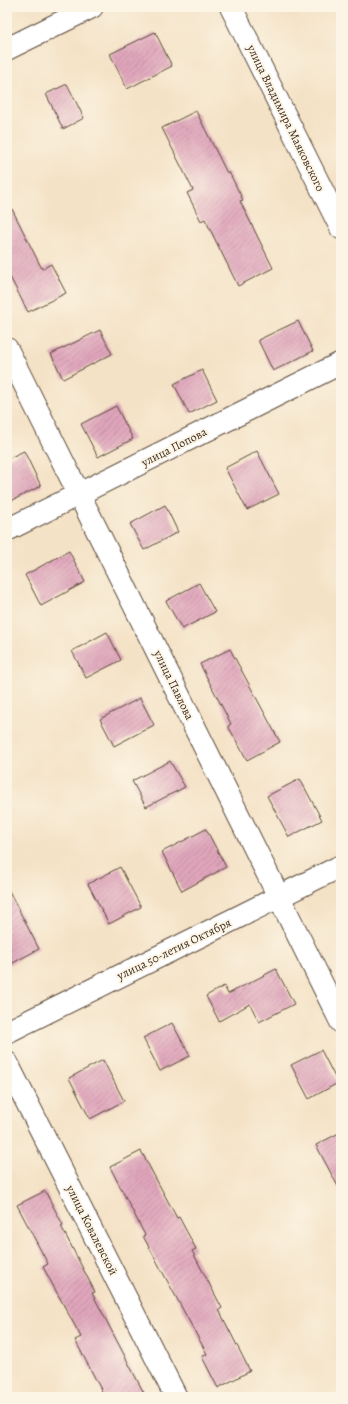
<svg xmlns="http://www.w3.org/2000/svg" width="348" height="1404" font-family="Alegreya,serif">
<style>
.building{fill:url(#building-hatch)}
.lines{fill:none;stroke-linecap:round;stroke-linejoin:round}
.street-casing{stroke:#574637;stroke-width:24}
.secondary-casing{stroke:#574637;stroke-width:24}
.street{stroke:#fff;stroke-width:22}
.secondary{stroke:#fff;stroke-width:22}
.labels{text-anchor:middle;stroke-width:4;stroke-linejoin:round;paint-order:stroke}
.street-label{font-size:12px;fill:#3b2a1e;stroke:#fcf5e5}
</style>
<defs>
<pattern id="building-hatch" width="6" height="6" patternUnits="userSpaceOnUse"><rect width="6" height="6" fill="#e0a6bc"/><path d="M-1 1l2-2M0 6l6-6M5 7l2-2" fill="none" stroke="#b78798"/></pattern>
</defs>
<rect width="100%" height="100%" fill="#fcf5e5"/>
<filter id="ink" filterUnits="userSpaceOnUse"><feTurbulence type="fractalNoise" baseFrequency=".025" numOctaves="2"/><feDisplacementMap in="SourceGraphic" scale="8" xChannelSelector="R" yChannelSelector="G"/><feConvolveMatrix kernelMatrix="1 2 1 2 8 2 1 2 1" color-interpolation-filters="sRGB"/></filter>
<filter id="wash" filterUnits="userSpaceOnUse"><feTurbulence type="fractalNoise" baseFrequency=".012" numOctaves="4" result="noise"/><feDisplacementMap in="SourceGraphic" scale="16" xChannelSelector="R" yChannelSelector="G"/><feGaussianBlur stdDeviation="0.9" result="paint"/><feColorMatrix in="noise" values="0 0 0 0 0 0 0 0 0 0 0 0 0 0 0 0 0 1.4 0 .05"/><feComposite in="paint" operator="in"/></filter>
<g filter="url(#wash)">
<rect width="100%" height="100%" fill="#f4e2c6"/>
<g id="blocks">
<g class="building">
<path d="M155,32L172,66L127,89L110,54Z"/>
<path d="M67,84L84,118L63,129L46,94Z"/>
<path d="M196,111L227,173L229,172L243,200L240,201L273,268L238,286L205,219L201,221L187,193L193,190L162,128Z"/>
<path d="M7,199L42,269L51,264L66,293L28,312L7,271Z"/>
<path d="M298,321L313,351L273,371L258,340Z"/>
<path d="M100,330L112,354L63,379L51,354Z"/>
<path d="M202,370L217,400L189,414L174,384Z"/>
<path d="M116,406L133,439L98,457L81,424Z"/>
<path d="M24,451L41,486L7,503V459Z"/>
<path d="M257,451L279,494L247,510L225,468Z"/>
<path d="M165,505L178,532L144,550L130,524Z"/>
<path d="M69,551L85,582L41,606L25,575Z"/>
<path d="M199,583L215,612L182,629L166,601Z"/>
<path d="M107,632L121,660L86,678L72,651Z"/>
<path d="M230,649L280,742L247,760L228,726L231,724L200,664Z"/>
<path d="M140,698L154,725L114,746L100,719Z"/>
<path d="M170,761L185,787L146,807L132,781Z"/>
<path d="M300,779L322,820L289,837L267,796Z"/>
<path d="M206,829L226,867L182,891L162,852Z"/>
<path d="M120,867L141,907L109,924L88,884Z"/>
<path d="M7,887L39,949L7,966Z"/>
<path d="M276,969L294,1004L259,1022L250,1004L219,1021L206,996L224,986L228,994Z"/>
<path d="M172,1023L190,1056L160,1071L143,1038Z"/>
<path d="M321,1050L338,1083L309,1099L291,1065Z"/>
<path d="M103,1060L124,1101L90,1119L69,1078Z"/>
<path d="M341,1132V1192L316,1145Z"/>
<path d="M141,1151L177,1218L179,1217L196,1249L192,1251L222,1308L219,1310L250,1371L218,1388L202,1357L207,1354L143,1236L145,1235L110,1167Z"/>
<path d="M45,1191L63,1225L61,1226L95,1292L92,1293L146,1397H105L75,1340L81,1337L43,1267L48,1264L17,1205Z"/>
</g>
</g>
</g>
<g filter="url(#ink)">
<use href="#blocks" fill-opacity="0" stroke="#574637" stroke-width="1"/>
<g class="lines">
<g class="street-casing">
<g id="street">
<path d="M7,49L92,7"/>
<path d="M7,349L341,1022"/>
<path d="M7,530L341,363"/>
<path d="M7,1032L341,866"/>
<path d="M7,1063L176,1397"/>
</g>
</g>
<g class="secondary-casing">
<path id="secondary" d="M231,7L341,228"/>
</g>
<use href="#street" class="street"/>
<use href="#secondary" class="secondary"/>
</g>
</g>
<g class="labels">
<g class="street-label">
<text transform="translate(286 118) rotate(64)" y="4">улица Владимира Маяковского</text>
<text transform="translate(174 447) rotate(-27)" y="4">улица Попова</text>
<text transform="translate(174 685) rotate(64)" y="4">улица Павлова</text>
<text transform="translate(174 949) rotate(-26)" y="4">улица 50-летия Октября</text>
<text transform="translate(92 1230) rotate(63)" y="4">улица Ковалевской</text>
</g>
</g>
<rect width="348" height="1404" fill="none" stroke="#fcf5e5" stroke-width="24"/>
</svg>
